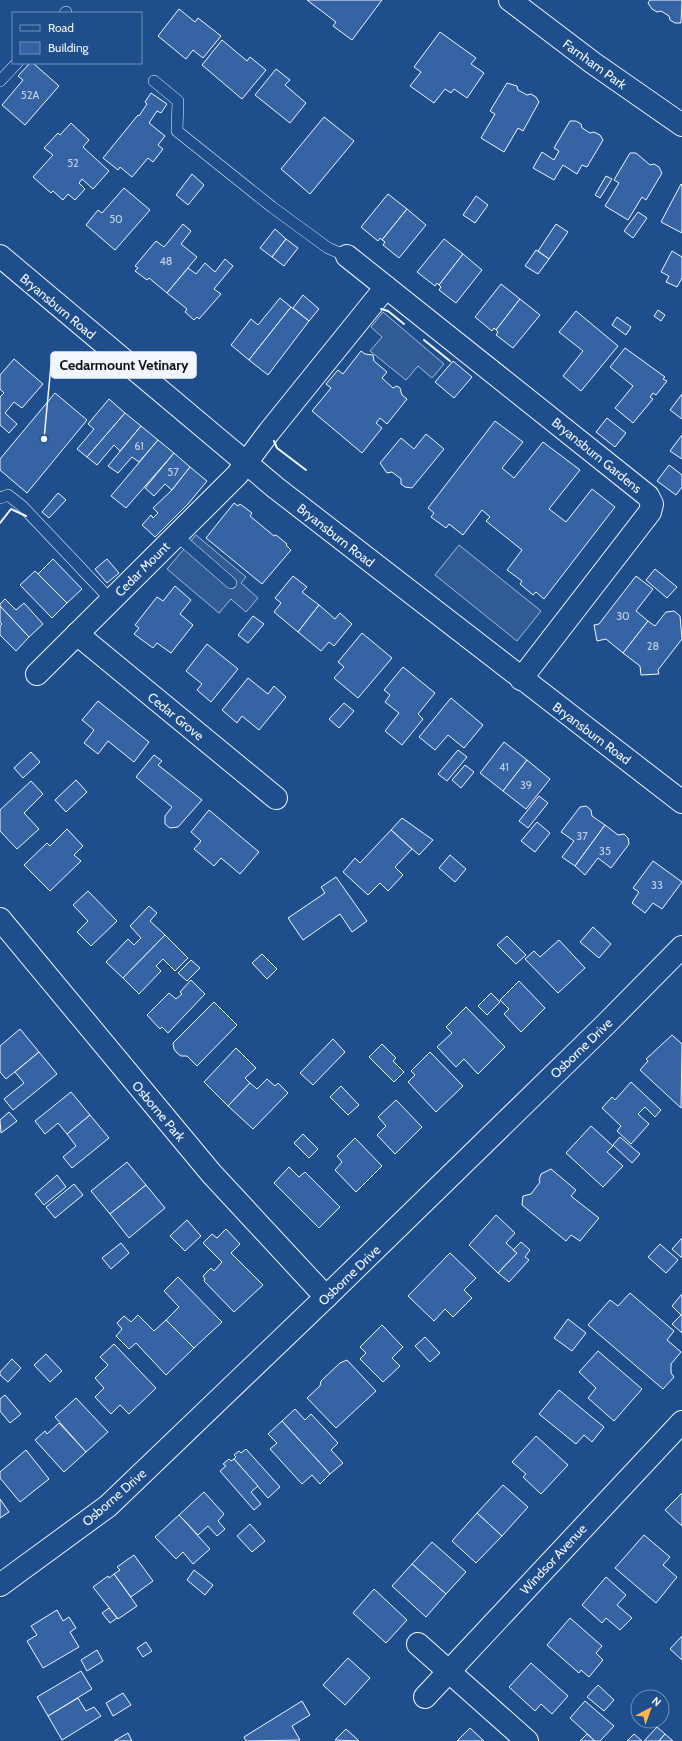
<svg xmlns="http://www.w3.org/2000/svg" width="682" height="1741" font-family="Cabin,sans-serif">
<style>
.parking{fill:#305b95;stroke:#a8bbd7}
.building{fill:#3563a3;stroke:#f2f6ff}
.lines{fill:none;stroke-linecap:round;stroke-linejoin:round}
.service-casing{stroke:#f2f6ff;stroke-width:12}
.minor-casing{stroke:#f2f6ff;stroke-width:24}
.secondary-casing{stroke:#f2f6ff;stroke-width:24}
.service{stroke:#1f4e8c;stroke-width:11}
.minor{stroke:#1f4e8c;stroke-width:22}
.secondary{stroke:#1f4e8c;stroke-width:22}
.wall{stroke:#f2f6ff;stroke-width:2}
.labels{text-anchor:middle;stroke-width:3;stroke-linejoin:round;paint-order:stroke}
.number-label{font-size:11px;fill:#c3d1e8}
.street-label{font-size:13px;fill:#f2f6ff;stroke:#1f4e8c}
.leader{fill:none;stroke:#f2f6ff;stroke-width:1.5}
.callout-dot{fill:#f2f6ff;stroke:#1f4e8c;stroke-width:1.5}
.callout{fill:#f2f6ff;stroke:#f2f6ff;stroke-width:1.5}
.callout-label{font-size:14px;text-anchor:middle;font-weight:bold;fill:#111}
</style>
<rect width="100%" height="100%" fill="#1f4e8c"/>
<g class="parking">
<path d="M383,312L444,364L432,378L418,366L406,380L370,351L382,337L371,327Z"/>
<path d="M196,535L246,577L241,583L258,598L246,612L231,599L219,613L167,569Z"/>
<path d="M459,545L541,611L517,641L435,575Z"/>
</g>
<g class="building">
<path d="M307,0H382L352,40L333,26L336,22Z"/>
<path d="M650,0H682L681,23H675L670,20L669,16L661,11L657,12L652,9L648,3Z"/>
<path d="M179,9L195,22L198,18L221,36L203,58L193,50L186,59L158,36Z"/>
<path d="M440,32L476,58L471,64L484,73L467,98L454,89L451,93L445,89L434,103L410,86L421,72L414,67Z"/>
<path d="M222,40L247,61L250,57L266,70L242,99L202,65Z"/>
<path d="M30,63H33L59,86L25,125L2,105L23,80L18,76Z"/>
<path d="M276,69L290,80L285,85L306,103L290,123L255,95Z"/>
<path d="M507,83L517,86L518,90L527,95L531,94L536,97L539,102L523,131L518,128L504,152L481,138L495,114L490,111Z"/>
<path d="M151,93L167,104L161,113L157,111L149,123L165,136L158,145L163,149L153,162L148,158L132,177L120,167L118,170L103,158L138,115L139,116L147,104L145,102Z"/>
<path d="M324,117L354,141L310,194L281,169Z"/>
<path d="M570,121H576L581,124L582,128L590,133L594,132L600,135L603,140L587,167L582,165L577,174L563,165L554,180L533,168L542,152L554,160L559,151L554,148Z"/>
<path d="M71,123L89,140L83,147L109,171L93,189L82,179L79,183L85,189L75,200L68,194L63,200L53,191L51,193L33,177L53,155L44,148L58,133L60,135Z"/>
<path d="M630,153H636L650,165L654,164L659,167L662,173L646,200L642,197L628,220L605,206L619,183L614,180Z"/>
<path d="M192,174L204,185L188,205L176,195Z"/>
<path d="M606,176L612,179L600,198L595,195Z"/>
<path d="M681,184L682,185V233L661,222Z"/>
<path d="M124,188L150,210L115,250L86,225L98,210L102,213Z"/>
<path d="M388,194L407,209L382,240L380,238L378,241L361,227Z"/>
<path d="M476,196L488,205L475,223L463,215Z"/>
<path d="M407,209L426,225L399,258L383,245L385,242L382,240Z"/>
<path d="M638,212L647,218L633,238L624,231Z"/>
<path d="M183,224L191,231L181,244L197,257L167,293L149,278L147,280L135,271L138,268L135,266L156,241L164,247Z"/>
<path d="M556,224L568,232L549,259L538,251Z"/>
<path d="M275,229L286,239L272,257L260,248Z"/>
<path d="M286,239L298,248L284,266L272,257Z"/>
<path d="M444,239L463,254L439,285L437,283L435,286L417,272Z"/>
<path d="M536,250L549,259L538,274L525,266Z"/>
<path d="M672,251L682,257V278L677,287L666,282L669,276L661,272Z"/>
<path d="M463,254L482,270L456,303L439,290L441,287L439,285Z"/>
<path d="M225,259L233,266L214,289L221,294L199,319L197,317L194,320L185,312L187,309L167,293L188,268L196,274L205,263L215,272Z"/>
<path d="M501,284L520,299L496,330L494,328L492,331L475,317Z"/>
<path d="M303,295L319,309L309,321L293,308Z"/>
<path d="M280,298L291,307L249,360L231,345L251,319L258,325Z"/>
<path d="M520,299L540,315L513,348L496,335L498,332L496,330Z"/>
<path d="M291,307L309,321L268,375L249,360Z"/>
<path d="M658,310L665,315L661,321L654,316Z"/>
<path d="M576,311L618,346L581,391L563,376L583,351L559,332Z"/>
<path d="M617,317L631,327L626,335L612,325Z"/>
<path d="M625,348L665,377L663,379L667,381L656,395L653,393L650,397L653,399L633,423L615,408L633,386L610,367Z"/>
<path d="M361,351L365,354L373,355L374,361L387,372L382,378L393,388L397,386L400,388L402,395L407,399L387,424L380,418L376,423L382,428L362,453L312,411L331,388L326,384L338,370L343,374Z"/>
<path d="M14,359L43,384L22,408L14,402L5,413L17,424L9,433L0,425V397L4,393L0,389V375Z"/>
<path d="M453,361L472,377L454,398L435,382Z"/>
<path d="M55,393L87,420L27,493L0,470V459Z"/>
<path d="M682,394V419L670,410Z"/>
<path d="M109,399L125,413L87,457L77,449L94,429L88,424Z"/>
<path d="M125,413L141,426L120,451L114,445L97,465L87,457Z"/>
<path d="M607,418L626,433L615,447L596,432Z"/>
<path d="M495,421L523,442L502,468L514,478L543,442L580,470L549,509L566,522L592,489L615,507L544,599L536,592L533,595L520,584L522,581L507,570L522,550L486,521L490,517L482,510L463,535L449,524L446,528L431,517L434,513L428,508Z"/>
<path d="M141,426L158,440L139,462L132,457L118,473L108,466Z"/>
<path d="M426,434L444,449L412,488L405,487L401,484V479L392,472L387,473L380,463L401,438L414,449Z"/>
<path d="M682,435V459L670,451Z"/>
<path d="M158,440L174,453L126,508L111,496Z"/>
<path d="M174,453L190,467L172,490L165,484L154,496L145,488Z"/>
<path d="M669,465L682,475V487L676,495L657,481Z"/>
<path d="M190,467L207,481L188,504L155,537L142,525L151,515L153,518L158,513L153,508L172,490Z"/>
<path d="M58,493L66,500L49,518L42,512Z"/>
<path d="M234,503L238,506L240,504L252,513L250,516L274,536L276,535L287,544L286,545L291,550L262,584L206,538Z"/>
<path d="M53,559L82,589L67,603L38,574Z"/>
<path d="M107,559L119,573L107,583L95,569Z"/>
<path d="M655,569L677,587L667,598L646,580Z"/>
<path d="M35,571L67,603L52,618L20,585Z"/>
<path d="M293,576L307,587L302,592L319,605L298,632L274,612L281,603L275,598Z"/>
<path d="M636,576L653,589L636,611L648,621L623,653L606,639L597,641L594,625L599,624Z"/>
<path d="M175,586L191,600L180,614L193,625L171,653L157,643L153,648L134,634L139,628L135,625L157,597L163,601Z"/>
<path d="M5,599L16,610L24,603L43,624L29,637L0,606V604Z"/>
<path d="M319,605L335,619L340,613L352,624L334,646L329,642L321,651L298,632Z"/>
<path d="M0,606L29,637L16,651L0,635V626L2,624L0,622Z"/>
<path d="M674,611L680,616L682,639L658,670L659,674L641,675L640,666L623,653L648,621L655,626L666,612Z"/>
<path d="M253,616L264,624L248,643L238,635Z"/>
<path d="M362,633L392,658L358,698L334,678L344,667L338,662Z"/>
<path d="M207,644L238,669L211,702L197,690L202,684L186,671Z"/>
<path d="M403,667L435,693L418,714L423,719L402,745L385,731L399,713L385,702L390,695L384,690Z"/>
<path d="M248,678L268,694L274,686L286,697L259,730L242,716L237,723L222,710Z"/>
<path d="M451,698L483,725L464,748L448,735L435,750L419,737Z"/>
<path d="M98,701L149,742L134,762L108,741L98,754L84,743L94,730L82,720Z"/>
<path d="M344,703L354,711L339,728L329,719Z"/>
<path d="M504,742L527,760L503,791L480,773Z"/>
<path d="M458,750L467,757L447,781L438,774Z"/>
<path d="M31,752L40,762L23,778L14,768Z"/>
<path d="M154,755L162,761L158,765L202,800L178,827L170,828L165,824V816L172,807L136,777Z"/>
<path d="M527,760L550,779L526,809L503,791Z"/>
<path d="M465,765L474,772L461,788L452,780Z"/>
<path d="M76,780L87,792L66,812L55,800Z"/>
<path d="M31,781L43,794L24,813L39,829L17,849L0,831V810Z"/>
<path d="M539,796L548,803L528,828L519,821Z"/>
<path d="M586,806L591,810L592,816L605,825L575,866L562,857L574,841L561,832L580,807Z"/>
<path d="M209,810L259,852L240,874L221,858L214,866L194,849L201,841L191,832Z"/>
<path d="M402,818L433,840L419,855L391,830Z"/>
<path d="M537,822L550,833L535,852L521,841Z"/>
<path d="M605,825L618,835L624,834L628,838L629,844L611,868L598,858L585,875L575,866Z"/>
<path d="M67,829L83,846L74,855L81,861L50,891L24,865L47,843L50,846Z"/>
<path d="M391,830L412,849L395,867L403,875L388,891L380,883L368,895L343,872L355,858L360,863Z"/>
<path d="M450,855L466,869L455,882L439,868Z"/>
<path d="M653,861L682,882L662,909L653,903L645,913L632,903L639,892L633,888Z"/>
<path d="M336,877L367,921L352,932L340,914L303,940L288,918L325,893L321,887Z"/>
<path d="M88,891L117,921L91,946L77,932L88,921L73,905Z"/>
<path d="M149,906L157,913L150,921L165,935L123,978L106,962L128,939L134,945L141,938L130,926Z"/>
<path d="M593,927L611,944L599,958L580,942Z"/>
<path d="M165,935L188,958L175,971L163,959L156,966L161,971L139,994L123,978Z"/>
<path d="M507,936L526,955L516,964L497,945Z"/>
<path d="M559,940L585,968L558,993L525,959L534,951L540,957Z"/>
<path d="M262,954L277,969L267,979L252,963Z"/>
<path d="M191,960L200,968L187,981L178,973Z"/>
<path d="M191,980L205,994L168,1033L162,1027L160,1029L147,1015L169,993L176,999L182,994L180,992Z"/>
<path d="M519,981L545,1008L521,1032L504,1014L509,1009L500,1000Z"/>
<path d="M491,993L500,1002L487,1015L478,1006Z"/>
<path d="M214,1002L237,1025L197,1066L187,1056H181L177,1053L174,1049L173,1043Z"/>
<path d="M466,1007L505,1047L478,1074L464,1059L456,1067L437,1047L452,1033L446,1027Z"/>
<path d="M20,1029L39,1052L6,1079L0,1072V1046Z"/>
<path d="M672,1035L682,1044L681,1108L640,1070L648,1061L646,1059Z"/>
<path d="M333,1039L345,1052L313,1085L300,1073Z"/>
<path d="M382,1044L396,1058L393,1061L404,1072L394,1082L369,1057Z"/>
<path d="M236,1048L256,1068L245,1078L250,1083L228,1106L204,1082Z"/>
<path d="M39,1052L57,1074L13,1110L4,1099L24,1083L15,1072Z"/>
<path d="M430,1052L463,1086L436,1112L408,1082L415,1075L411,1071Z"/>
<path d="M267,1079L275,1086L278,1083L288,1093L253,1129L228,1106L250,1083L257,1089Z"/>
<path d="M631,1082L661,1110L655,1117L645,1107L638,1114L649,1124L631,1144L617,1131L621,1126L602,1108L612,1097L615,1100Z"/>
<path d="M341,1086L359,1105L348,1115L330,1097Z"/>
<path d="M71,1092L90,1115L67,1134L58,1123L45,1134L35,1121Z"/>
<path d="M396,1100L422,1127L395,1154L377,1135L386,1126L378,1117Z"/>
<path d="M9,1112L17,1121L1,1133L0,1120Z"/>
<path d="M90,1115L109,1138L72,1168L63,1157L76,1146L67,1134Z"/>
<path d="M591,1126L613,1146L607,1152L623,1166L603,1187L566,1153Z"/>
<path d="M303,1134L318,1149L309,1158L294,1143Z"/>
<path d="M620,1137L640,1154L632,1163L613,1145Z"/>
<path d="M355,1138L382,1166L356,1192L335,1170L342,1162L337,1156Z"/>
<path d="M127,1162L146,1185L110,1214L91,1191Z"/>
<path d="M289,1167L299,1177L305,1172L340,1207L319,1228L274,1183Z"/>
<path d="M551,1169L576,1190L571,1196L599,1218L580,1241L571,1235L566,1241L522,1205L523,1196L531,1194L540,1182L539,1180L541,1174Z"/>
<path d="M57,1175L66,1187L44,1205L35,1194Z"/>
<path d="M74,1184L83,1195L55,1218L46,1207Z"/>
<path d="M146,1185L165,1208L129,1238L110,1214Z"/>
<path d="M496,1215L515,1233L506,1243L517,1253L498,1273L469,1245Z"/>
<path d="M187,1220L201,1236L185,1251L170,1236Z"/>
<path d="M226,1229L240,1244L231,1253L263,1285L234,1312L204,1281L205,1279L203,1276L211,1268L214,1271L222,1262L203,1243L212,1234L217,1238Z"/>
<path d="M682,1238V1258L672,1249Z"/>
<path d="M521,1242L530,1250L525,1257L529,1260L509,1282L498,1273L517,1253L513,1250Z"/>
<path d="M121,1243L129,1253L111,1269L102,1258Z"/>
<path d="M660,1244L678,1260L666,1273L648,1257Z"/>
<path d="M450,1253L476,1278L464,1290L472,1298L453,1317L445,1309L434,1321L408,1296Z"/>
<path d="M178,1277L222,1322L194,1348L166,1320L179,1307L164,1291Z"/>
<path d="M630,1293L674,1331L667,1340L681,1352L671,1364V1373L674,1377L663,1389L588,1325L610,1300L618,1306Z"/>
<path d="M682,1294V1333L672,1324L681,1315L672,1306Z"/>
<path d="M138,1315L154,1331L166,1320L194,1348L166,1375L136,1343L129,1349L116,1336L122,1329L117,1323L124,1316L131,1322Z"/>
<path d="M568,1319L586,1333L572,1351L554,1338Z"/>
<path d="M382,1325L403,1347L392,1358L400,1366L383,1382L360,1359L366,1353L360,1347Z"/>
<path d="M425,1337L440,1353L430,1362L415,1346Z"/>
<path d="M114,1344L156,1388L129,1414L120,1405L111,1414L95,1397L104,1388L95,1378L108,1365L100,1357Z"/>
<path d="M598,1351L642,1389L614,1421L588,1398L596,1388L579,1372Z"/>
<path d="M46,1354L62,1371L50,1382L34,1365Z"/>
<path d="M12,1359L21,1368L8,1382L0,1375V1372Z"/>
<path d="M347,1360L376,1391L336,1428L307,1398L320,1386L321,1381L340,1363Z"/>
<path d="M559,1390L604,1427L592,1442L584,1435L576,1444L539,1414Z"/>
<path d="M5,1395L21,1414L10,1423L0,1411V1399Z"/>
<path d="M76,1398L108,1432L86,1452L55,1417Z"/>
<path d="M295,1409L305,1420L311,1414L338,1443L331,1450L343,1463L330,1474L282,1421Z"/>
<path d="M282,1421L330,1474L320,1484L312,1475L302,1484L270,1449L277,1443L268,1434Z"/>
<path d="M59,1423L86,1452L64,1472L35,1440L45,1431L47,1434Z"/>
<path d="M536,1436L568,1465L541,1494L523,1477L526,1474L512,1462Z"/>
<path d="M246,1449L280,1487L268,1498L234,1459L236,1457L234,1455L239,1451L241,1453Z"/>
<path d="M26,1450L49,1479L20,1502L0,1478V1472Z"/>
<path d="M229,1459L231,1461L234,1459L258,1486L251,1492L261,1504L254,1510L220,1471L226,1466L223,1464Z"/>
<path d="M503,1485L528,1507L502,1536L477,1513Z"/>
<path d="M204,1492L224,1514L218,1521L225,1529L217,1536L208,1526L198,1535L179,1515Z"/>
<path d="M682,1493V1526L665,1510Z"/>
<path d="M0,1499L9,1512L0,1518Z"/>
<path d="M477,1513L502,1536L476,1563L452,1541Z"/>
<path d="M179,1515L210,1549L193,1564L183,1552L176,1559L155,1537Z"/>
<path d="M250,1524L265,1541L252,1552L237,1536Z"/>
<path d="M644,1535L670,1557L663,1565L677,1577L656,1603L615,1568Z"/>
<path d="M432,1542L466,1572L446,1594L412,1564Z"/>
<path d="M134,1555L153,1581L131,1597L114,1574L120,1570L117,1567Z"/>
<path d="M412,1564L446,1594L426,1617L392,1586Z"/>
<path d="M194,1570L213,1585L205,1595L187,1580Z"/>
<path d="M114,1574L137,1606L118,1619L93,1587L108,1576L109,1578Z"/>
<path d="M606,1577L626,1595L617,1605L632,1618L620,1630L606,1618L602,1623L582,1605Z"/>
<path d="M374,1589L407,1620L386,1643L353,1613Z"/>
<path d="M109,1608L117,1618L110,1623L102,1613Z"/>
<path d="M57,1610L63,1621L69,1617L76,1628L70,1632L79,1647L43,1668L27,1641L37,1635L31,1626Z"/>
<path d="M570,1618L602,1646L596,1653L603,1660L589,1677L581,1670L579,1673L547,1645Z"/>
<path d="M682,1636V1660L670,1649Z"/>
<path d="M146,1642L152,1651L143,1657L137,1648Z"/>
<path d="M97,1650L103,1661L87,1671L81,1660Z"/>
<path d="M348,1658L370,1678L345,1705L323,1685Z"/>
<path d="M531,1663L568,1696L552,1714L541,1704L535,1711L509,1687Z"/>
<path d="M81,1671L92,1689L48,1716L37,1697Z"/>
<path d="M598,1685L614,1700L604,1711L587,1697Z"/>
<path d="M123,1693L131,1705L113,1716L106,1703Z"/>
<path d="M78,1698L86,1711L94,1707L101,1716L62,1740L48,1716Z"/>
<path d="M302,1701L310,1715L292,1726L300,1740L246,1741L244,1737Z"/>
<path d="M585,1701L614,1726L600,1741H595L570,1718Z"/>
<path d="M657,1727L665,1734L659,1741H644Z"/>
<path d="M470,1728L484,1741H457Z"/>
<path d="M346,1729L359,1741L335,1740Z"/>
<path d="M128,1733L132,1741H114Z"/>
<path d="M587,1734L595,1741H580Z"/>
<path d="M634,1734L642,1741H627Z"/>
<path d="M665,1734L673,1741H659Z"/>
</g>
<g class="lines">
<g class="service-casing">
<g id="service">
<path d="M65,13L66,12"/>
<path d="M0,81L17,63"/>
<path d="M154,81L178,101L177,131L272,207L328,248L347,256"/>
<path d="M0,498L8,495L22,506L111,600"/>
<path d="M176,535L231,583"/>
</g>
</g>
<g class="minor-casing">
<g id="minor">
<path d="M510,0L593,63L682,125"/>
<path d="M347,256L648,496L652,504L650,512L521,679"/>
<path d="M77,634L276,798"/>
<path d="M37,674L237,475L269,432L386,287"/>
<path d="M0,919L211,1173L326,1297"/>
<path d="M0,1585L108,1506L326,1297L605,1025L682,947"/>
<path d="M418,1644L527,1741"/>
<path d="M425,1697L682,1422"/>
</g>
</g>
<g class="secondary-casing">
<path id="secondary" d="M0,256L276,488L682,802"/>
</g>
<use href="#service" class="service"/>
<use href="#minor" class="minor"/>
<use href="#secondary" class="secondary"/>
<g class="wall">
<path d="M381,309L388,311L404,324"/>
<path d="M424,340L450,361"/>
<path d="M274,441L277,448L306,470"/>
<path d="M0,523L11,509L26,516"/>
</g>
</g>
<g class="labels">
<g class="number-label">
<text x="30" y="99">52A</text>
<text x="73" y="167">52</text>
<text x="116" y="223">50</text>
<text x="166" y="265">48</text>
<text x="139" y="450">61</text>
<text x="173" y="476">57</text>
<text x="623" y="620">30</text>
<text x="653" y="650">28</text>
<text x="504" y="771">41</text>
<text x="526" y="789">39</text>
<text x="582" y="840">37</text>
<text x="605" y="855">35</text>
<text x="657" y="889">33</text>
</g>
<g class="street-label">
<text transform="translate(595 64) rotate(36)" y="5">Farnham Park</text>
<text transform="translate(58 306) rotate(40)" y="5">Bryansburn Road</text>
<text transform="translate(597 455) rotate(39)" y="5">Bryansburn Gardens</text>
<text transform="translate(336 535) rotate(38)" y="5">Bryansburn Road</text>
<text transform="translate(142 569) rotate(-45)" y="5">Cedar Mount</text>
<text transform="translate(176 716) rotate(39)" y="5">Cedar Grove</text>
<text transform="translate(592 733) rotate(37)" y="5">Bryansburn Road</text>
<text transform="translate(581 1048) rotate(-44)" y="5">Osborne Drive</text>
<text transform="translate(159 1111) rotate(50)" y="5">Osborne Park</text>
<text transform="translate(349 1275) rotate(-44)" y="5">Osborne Drive</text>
<text transform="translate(114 1497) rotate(-41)" y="5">Osborne Drive</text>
<text transform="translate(553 1559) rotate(-47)" y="5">Windsor Avenue</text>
</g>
</g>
<path class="leader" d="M44 439L51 365"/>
<circle class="callout-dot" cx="44" cy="439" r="4"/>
<rect class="callout" x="51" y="352" width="145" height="26" rx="4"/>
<g class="callout-label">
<text x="124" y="370">Cedarmount Vetinary</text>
</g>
<rect x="12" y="12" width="130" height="52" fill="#1f4e8c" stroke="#7391ba"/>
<rect x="20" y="25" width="20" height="6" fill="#1f4e8c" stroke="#7391ba"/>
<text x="48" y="32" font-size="12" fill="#f2f6ff">Road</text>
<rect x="20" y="42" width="20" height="12" fill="#3563a3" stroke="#7391ba"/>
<text x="48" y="52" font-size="12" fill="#f2f6ff">Building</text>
<g transform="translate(650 1709) rotate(41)"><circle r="19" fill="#1f4e8c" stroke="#7391ba"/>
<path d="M0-3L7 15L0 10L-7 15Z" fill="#ffb74d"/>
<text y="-6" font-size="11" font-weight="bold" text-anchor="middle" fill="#f2f6ff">N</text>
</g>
</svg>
